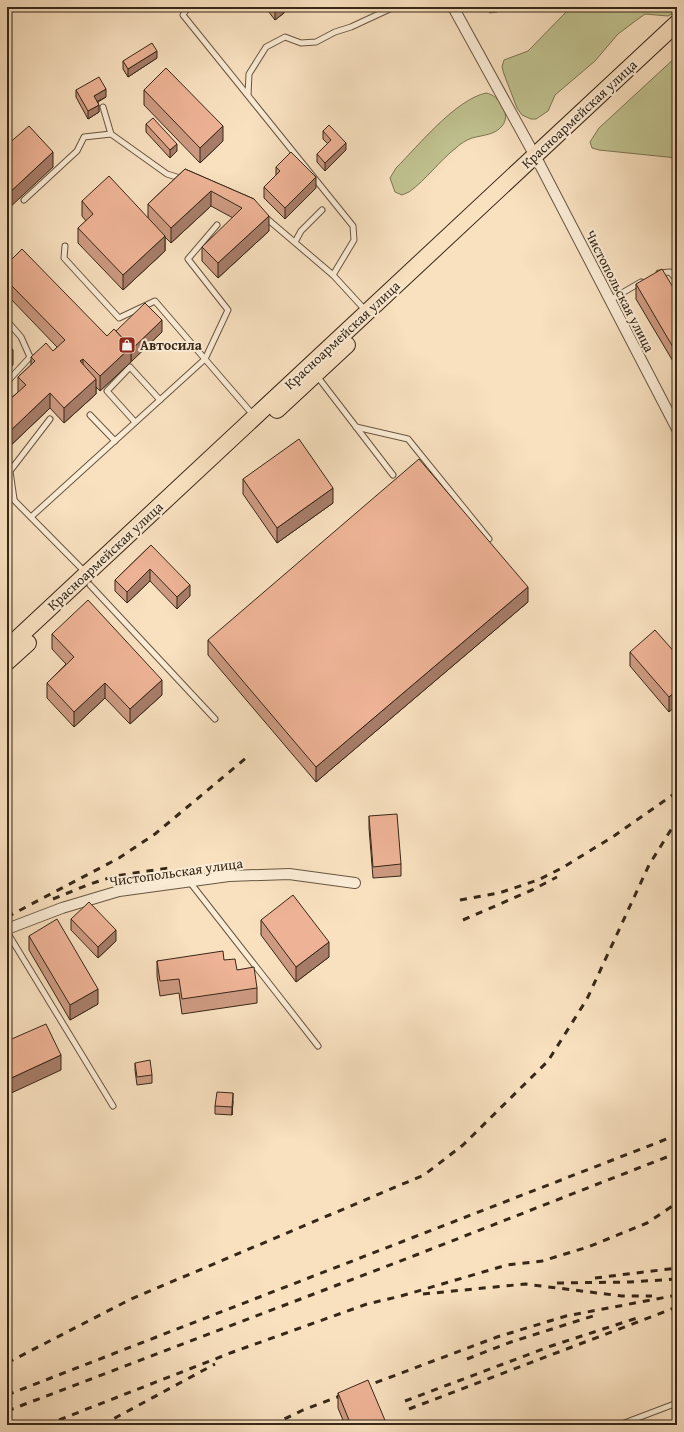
<svg xmlns="http://www.w3.org/2000/svg" width="684" height="1432" font-family="'Gentium Book Plus',serif">
<style>
.green{fill:#c0c290;stroke:#7c7454}
.lines{fill:none;stroke-linecap:round;stroke-linejoin:round}
.service-casing{stroke:#685641;stroke-width:7}
.minor-casing{stroke:#685641;stroke-width:12}
.primary-casing{stroke:#372717;stroke-width:18}
.service{stroke:#fbecd6;stroke-width:5}
.minor{stroke:#fbecd6;stroke-width:10}
.primary{stroke:#f9e1c0;stroke-width:16}
.rail{stroke:#372717;stroke-width:3;stroke-dasharray:7 7;stroke-linecap:butt}
.wall{fill:#cd9a81;stroke:#372717}
.shaded-wall{fill:#a77d69;stroke:#372717}
.building{fill:#eeb396;stroke:#372717}
.labels{text-anchor:middle;stroke-width:4;stroke-linejoin:round;paint-order:stroke}
.street-label{font-size:14px;fill:#372717;stroke:#fbecd6}
.poi-label{font-size:14px;font-weight:bold;fill:#372717;stroke:#fbecd6;text-anchor:start}
</style>
<rect width="100%" height="100%" fill="#f9e1c0"/>
<filter id="stains"><feTurbulence type="fractalNoise" baseFrequency=".005" numOctaves="4"/><feColorMatrix values="0 0 0 0 .2 0 0 0 0 .09 0 0 0 0 .02 0 0 0 .5 -.17"/></filter>
<radialGradient id="worn" r=".72"><stop offset=".6" stop-color="#630" stop-opacity="0"/><stop offset="1" stop-color="#630" stop-opacity=".3"/></radialGradient>
<g class="green">
<path d="M483,7H504L497,12L490,13Z"/>
<path d="M571,7H677V11L668,16L645,14L634,22L618,34L595,61L555,95L548,111L536,119H531L522,115L517,108L504,74L502,67L504,60L528,51Z"/>
<path d="M677,56V158L599,150L592,148L590,142L599,128Z"/>
<path d="M486,93C499,95 512,115 502,126C495,135 483,135 472,138C466,140 460,144 456,148C439,161 427,179 409,192L402,195L395,192L390,178L396,168C419,145 455,100 486,93Z"/>
</g>
<g class="lines">
<g class="service-casing">
<g id="service">
<path d="M188,7L183,15L353,226L354,240L333,275"/>
<path d="M248,95L249,74L266,47L285,37L301,43L316,42L335,32L351,27L394,7"/>
<path d="M103,107L111,134"/>
<path d="M24,200L77,151L84,137L111,134L167,174L183,179"/>
<path d="M265,217L333,275L366,311"/>
<path d="M295,242L301,231L322,210"/>
<path d="M65,246L64,258L119,318L155,301L254,416"/>
<path d="M659,273L670,272L677,280"/>
<path d="M610,300L641,282"/>
<path d="M7,321L21,337L30,357L7,382"/>
<path d="M317,376L393,475"/>
<path d="M90,415L115,441"/>
<path d="M135,422L107,391L130,367L160,400"/>
<path d="M356,427L408,439L489,539"/>
<path d="M7,493L86,573"/>
<path d="M14,499L10,471L50,419"/>
<path d="M31,517L205,359L228,310L188,259L217,225"/>
<path d="M90,585L215,719"/>
<path d="M189,881L318,1046"/>
<path d="M7,932L113,1106"/>
<path d="M619,1425L677,1403"/>
</g>
</g>
<g class="minor-casing">
<g id="minor">
<path d="M453,7L540,165L677,429"/>
<path d="M7,929L62,908L119,891L229,876L289,874L355,883"/>
</g>
</g>
<g class="primary-casing">
<g id="primary">
<path d="M277,410L347,345"/>
<path d="M7,648L677,23"/>
<path d="M7,662L28,643"/>
</g>
</g>
<use href="#service" class="service"/>
<use href="#minor" class="minor"/>
<use href="#primary" class="primary"/>
<g class="rail">
<path d="M53,899L90,884L115,876L168,868"/>
<path d="M460,900L499,893L538,880L562,868L614,836L677,792"/>
<path d="M7,917L119,858L155,834L246,758"/>
<path d="M463,920L532,890L557,877"/>
<path d="M595,1278L677,1268"/>
<path d="M557,1283L630,1282L677,1279"/>
<path d="M423,1294L525,1284L622,1296H652"/>
<path d="M467,1359L511,1342L593,1316"/>
<path d="M7,1363L131,1299L424,1175L463,1145L548,1061L587,999L649,865L677,820"/>
<path d="M7,1395L677,1135"/>
<path d="M405,1401L551,1346L637,1318"/>
<path d="M409,1409L677,1307"/>
<path d="M7,1411L416,1255L677,1153"/>
<path d="M46,1425L233,1352L367,1304L401,1296L507,1265L542,1261L588,1247L647,1223L677,1203"/>
<path d="M102,1425L215,1364"/>
<path d="M272,1425L303,1410L497,1337L566,1316L672,1296"/>
</g>
</g>
<g class="wall">
<path d="M265,7H284V13L275,20Z"/>
<path d="M157,58L128,77L123,69V61Z"/>
<path d="M76,90L106,97L98,102L99,112L88,119L76,97Z"/>
<path d="M144,90L223,141L200,163L144,105Z"/>
<path d="M146,124L177,151L170,158L146,132Z"/>
<path d="M323,131L346,150L325,171L317,162V154L328,144L323,139Z"/>
<path d="M276,167L316,188L285,219L264,198V187L276,175Z"/>
<path d="M185,169L254,199L269,231L218,278L202,261V247L233,218L211,206L171,243L165,237V251L123,290L78,243V228L86,221L82,216V201L148,218V204Z"/>
<path d="M7,264L107,336L116,331L162,332L100,391L96,387V394L64,423L50,408L7,449V402L18,392V377L31,365V357L53,351L57,347L7,295Z"/>
<path d="M636,284L677,294V368L636,299Z"/>
<path d="M243,479L333,503L277,543L243,494Z"/>
<path d="M151,545L190,596L177,609L150,581L127,603L115,591V580Z"/>
<path d="M528,602L316,782L208,655V640Z"/>
<path d="M52,634L162,695L130,724L105,698L74,727L47,698V683L66,664L52,649Z"/>
<path d="M630,652L677,655L669,712L630,666Z"/>
<path d="M369,816L401,864V876L373,878L369,828Z"/>
<path d="M71,919L116,941L98,958L71,930Z"/>
<path d="M261,920L329,957L296,982L261,935Z"/>
<path d="M29,936L98,1004L70,1020L29,950Z"/>
<path d="M224,960L237,970L257,988V1003L182,1014L179,993L160,996L157,976V961Z"/>
<path d="M135,1063L152,1075V1083L137,1085L135,1070Z"/>
<path d="M233,1101L232,1115L215,1114V1106Z"/>
<path d="M338,1393L387,1425H345L338,1408Z"/>
</g>
<g class="shaded-wall">
<path d="M282,7H284V13L275,20V12Z"/>
<path d="M157,51V58L128,77V69Z"/>
<path d="M106,89V97L94,103V96Z"/>
<path d="M99,105V112L88,119V111Z"/>
<path d="M223,126V141L200,163V148Z"/>
<path d="M346,143V150L325,171V163Z"/>
<path d="M177,144V151L170,158V150Z"/>
<path d="M53,152V167L7,210V195Z"/>
<path d="M316,177V188L285,219V208Z"/>
<path d="M211,191V206L171,243V228Z"/>
<path d="M269,216V231L218,278V263Z"/>
<path d="M165,236V251L123,290V275Z"/>
<path d="M162,320V332L131,362V350Z"/>
<path d="M11,322V337L7,341V326Z"/>
<path d="M131,347V362L100,391V376Z"/>
<path d="M13,350V365L7,371V356Z"/>
<path d="M83,359V374L80,361Z"/>
<path d="M96,379V394L64,423V408Z"/>
<path d="M50,393V408L7,449V434Z"/>
<path d="M333,488V503L277,543V528Z"/>
<path d="M150,569V581L127,603V592Z"/>
<path d="M190,585V596L177,609V597Z"/>
<path d="M528,587V602L316,782V767Z"/>
<path d="M162,680V695L130,724V709Z"/>
<path d="M105,683V698L74,727V712Z"/>
<path d="M677,690V705L669,712V697Z"/>
<path d="M116,930V941L98,958V947Z"/>
<path d="M329,942V957L296,982V967Z"/>
<path d="M98,989V1004L70,1020V1005Z"/>
<path d="M61,1055V1070L7,1095V1080Z"/>
<path d="M233,1093V1101L232,1115V1107Z"/>
</g>
<g class="building">
<path d="M271,7H282L275,12Z"/>
<path d="M152,43L157,51L128,69L123,61Z"/>
<path d="M166,68L223,126L200,148L144,90Z"/>
<path d="M99,77L106,89L94,96L99,105L88,111L76,90Z"/>
<path d="M153,118L177,144L170,150L146,124Z"/>
<path d="M329,125L346,143L325,163L317,154L331,140L323,131Z"/>
<path d="M29,126L53,152L7,195V145Z"/>
<path d="M291,152L316,177L285,208L264,187L280,171L276,167Z"/>
<path d="M185,169L254,199L269,216L218,263L202,247L242,208L211,191L171,228L148,204Z"/>
<path d="M109,176L165,236L123,275L78,228L93,214L82,201Z"/>
<path d="M22,249L107,336L114,329L131,347L100,376L83,359L80,361L96,379L64,408L50,393L7,434V402L26,385L18,377L35,361L31,357L46,343L53,351L65,340L7,281V264Z"/>
<path d="M662,269L677,294V354L636,284Z"/>
<path d="M145,303L162,320L131,350V347L116,331Z"/>
<path d="M7,317L11,322L7,326Z"/>
<path d="M7,343L13,350L7,356Z"/>
<path d="M299,439L333,488L277,528L243,479Z"/>
<path d="M419,459L528,587L316,767L208,640Z"/>
<path d="M151,545L190,585L177,597L150,569L127,592L115,580Z"/>
<path d="M88,600L162,680L130,709L105,683L74,712L47,683L74,657L52,634Z"/>
<path d="M655,630L677,655V690L669,697L630,652Z"/>
<path d="M397,814L401,864L373,867L369,816Z"/>
<path d="M293,895L329,942L296,967L261,920Z"/>
<path d="M89,902L116,930L98,947L71,919Z"/>
<path d="M57,919L98,989L70,1005L29,936Z"/>
<path d="M223,951L224,960L235,959L237,970L254,967L257,988L182,999L179,979L160,981L157,961Z"/>
<path d="M46,1024L61,1055L7,1080V1041Z"/>
<path d="M150,1060L152,1075L137,1077L135,1063Z"/>
<path d="M217,1092L233,1093L232,1107L215,1106Z"/>
<path d="M368,1380L387,1425H351L338,1393Z"/>
</g>
<defs>
<g id="shop-square" transform="scale(0.9)"><rect x="-9" y="-9" width="18" height="18" rx="4" fill="#8f2418" stroke="#fbecd6"/><path d="M-5-2.5h2.3a2.7 3.5 0 0 1 5.4 0H5L5.5 6h-11ZM-1.5-2.5h3a1.5 2.3 0 0 0-3 0Z" fill="#fff"/></g>
</defs>
<g fill-rule="evenodd">
<use href="#shop-square" x="127" y="345"/>
</g>
<g class="labels">
<g class="street-label">
<text transform="translate(579 114) rotate(-43)" y="5">Красноармейская улица</text>
<text transform="translate(620 291) rotate(63)" y="5">Чистопольская улица</text>
<text transform="translate(342 335) rotate(-43)" y="5">Красноармейская улица</text>
<text transform="translate(105 556) rotate(-43)" y="5">Красноармейская улица</text>
<text transform="translate(176 872) rotate(-8)" y="5">Чистопольская улица</text>
</g>
<g class="poi-label">
<text x="140" y="350">Автосила</text>
</g>
</g>
<rect width="684" height="1432" fill="none" stroke="#f9e1c0" stroke-width="24"/>
<rect x="8" y="8" width="668" height="1416" fill="none" stroke="#372717" stroke-width="2"/>
<rect x="12" y="12" width="660" height="1408" fill="none" stroke="#372717"/>
<rect width="100%" height="100%" filter="url(#stains)"/>
<rect width="100%" height="100%" fill="url(#worn)"/>
</svg>
